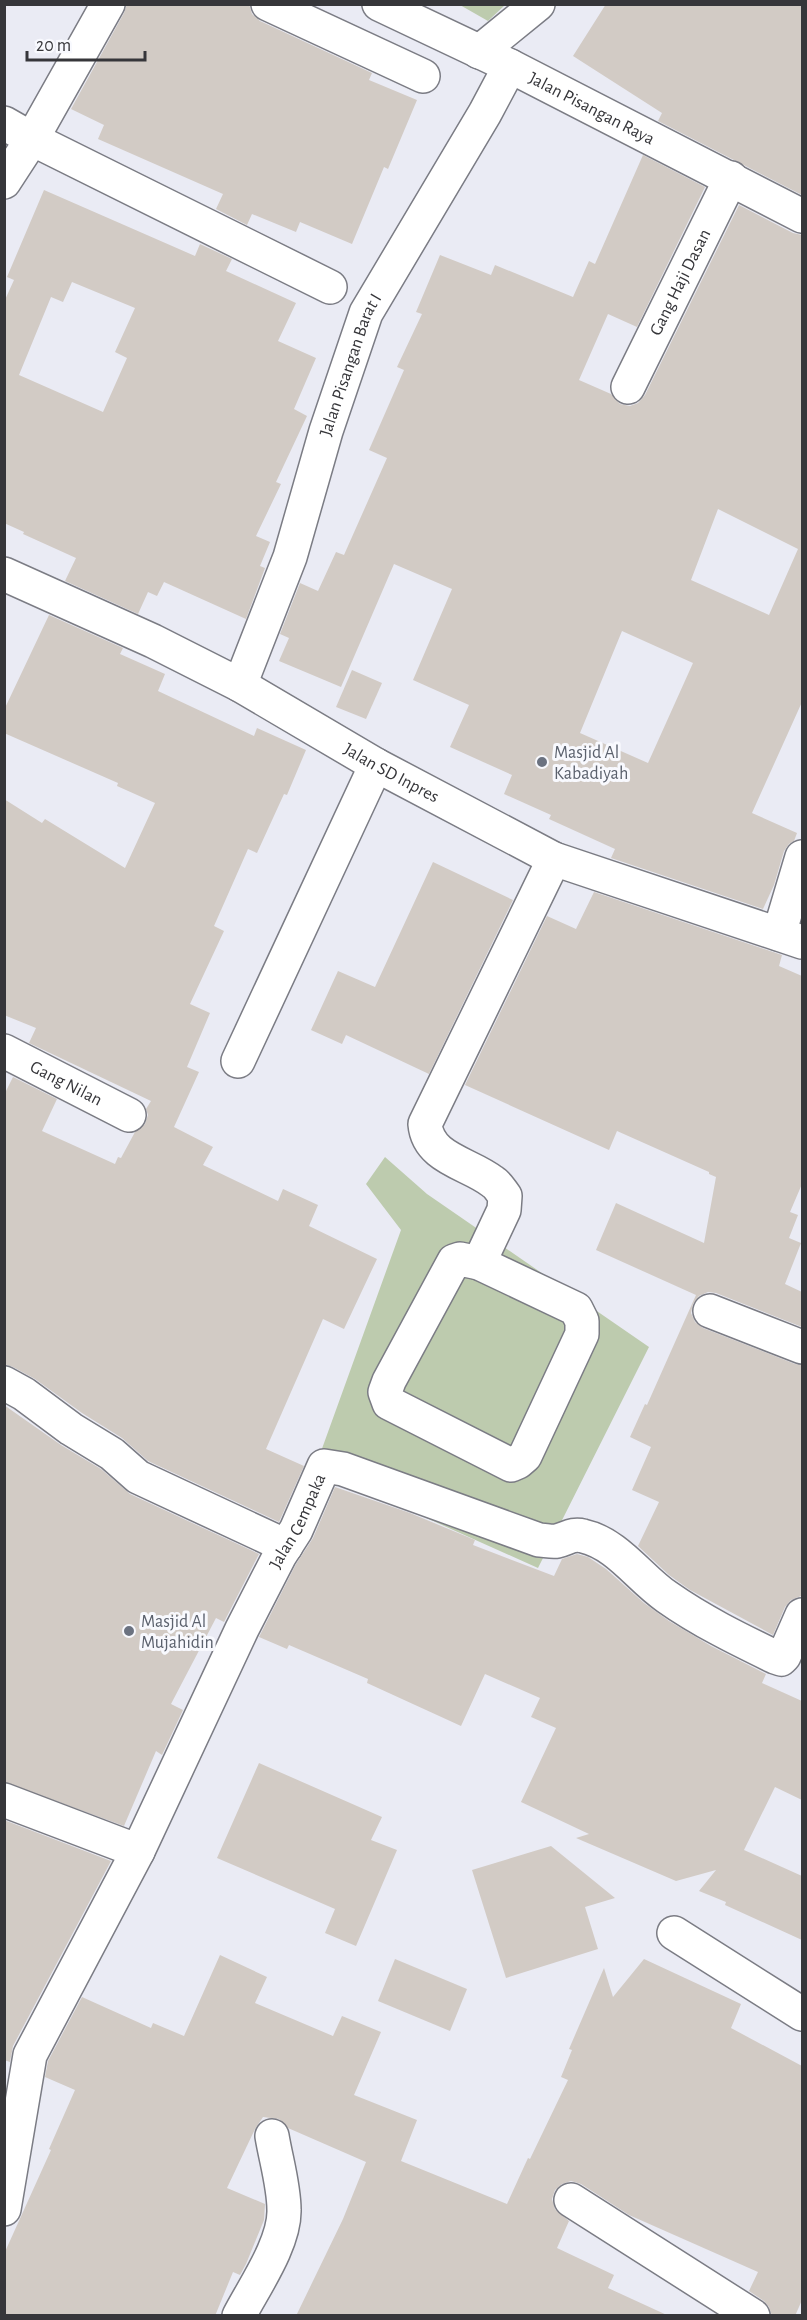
<svg xmlns="http://www.w3.org/2000/svg" width="807" height="2320" font-family="'Alegreya Sans',sans-serif">
<style>
.green{fill:#bdcbae}
.building{fill:#d2cbc5;fill-rule:evenodd}
.lines{fill:none;stroke-linecap:round;stroke-linejoin:round}
.minor-casing{stroke:#7b7c84;stroke-width:36}
.minor{stroke:#fff;stroke-width:33}
.worship-dot{fill:#6b7280;stroke:#f8f9fe;stroke-width:2}
.labels{text-anchor:middle;stroke-width:6;stroke-linejoin:round;paint-order:stroke}
.street-label{font-size:18px;fill:#36363a;stroke:#f8f9fe}
.worship-label{font-size:18px;fill:#5b616d;stroke:#f8f9fe;text-anchor:start}
</style>
<rect width="100%" height="100%" fill="#eaebf4"/>
<g class="green">
<path d="M460,5H505L488,21Z"/>
<path d="M385,1157L427,1194L649,1347L538,1568L315,1468L401,1230L366,1184Z"/>
</g>
<g class="building">
<path d="M127,4H249L252,14L260,21L372,73L369,80L417,100L388,169L384,167L352,244L300,222L296,232L252,214L247,225L216,209L223,194L98,139L104,125L71,109L124,13Z"/>
<path d="M606,4H802V195L658,121L662,113L573,56Z"/>
<path d="M643,155L705,187L637,327L608,314L579,380L611,394L620,404L630,406L638,403L645,395L739,205L793,233L802,235V702L752,813L797,833L794,841L789,844L784,851L774,885L763,909L611,858L615,849L549,819L551,815L504,794L512,775L450,747L469,705L413,680L452,589L394,564L341,687L279,661L289,638L280,634L300,583L318,591L336,552L344,555L387,458L369,450L404,370L397,367L422,314L416,312L440,255L491,275L495,265L573,297L589,261L595,264ZM718,509L798,549L769,615L691,580ZM622,631L693,663L648,763L580,733Z"/>
<path d="M44,190L195,256L200,244L232,259L226,271L296,303L278,341L316,358L294,409L307,416L276,482L281,484L256,536L270,542L260,566L265,568L246,619L164,582L157,596L148,592L138,614L65,581L76,558L23,534L24,532L4,523V302L14,280L7,277ZM72,282L135,308L115,352L127,358L103,412L19,375L51,297L63,302Z"/>
<path d="M49,615L123,648L120,654L165,674L158,691L254,736L257,728L306,750L287,795L284,794L257,853L248,849L214,926L224,931L190,1004L210,1013L187,1067L199,1072L174,1127L213,1147L203,1165L278,1201L283,1189L318,1205L309,1226L377,1259L344,1329L323,1319L266,1449L304,1466L279,1522L148,1461L122,1438L82,1413L35,1379L13,1367L4,1364V1095L13,1077L57,1099L42,1131L115,1164L118,1157L121,1158L135,1132L145,1124L148,1115L146,1109L151,1101L29,1043L36,1028L4,1015V799L42,823L45,819L125,868L155,803L117,786L118,783L4,733V710Z"/>
<path d="M352,670L382,683L366,719L336,707Z"/>
<path d="M433,862L513,900L429,1074L346,1035L342,1044L311,1030L338,971L375,987Z"/>
<path d="M594,892L782,955L779,966L802,976V1184L790,1212L798,1215L789,1238L801,1243L785,1284L802,1292V1327L716,1293L708,1292L699,1296L693,1304L691,1313L695,1322L703,1328L795,1364L802,1365V1593L801,1596L791,1600L785,1607L773,1635L690,1590L669,1575L638,1546L659,1502L632,1490L651,1447L630,1437L645,1404L647,1405L696,1295L596,1250L616,1203L704,1243L716,1177L709,1174V1172L617,1131L609,1150L465,1085L547,916L576,929Z"/>
<path d="M4,1405L61,1445L101,1469L130,1494L259,1554L224,1622L216,1618L171,1704L183,1710L162,1755L156,1751L124,1826L4,1782Z"/>
<path d="M335,1487L410,1513L475,1540L473,1545L554,1576L562,1559L577,1554L588,1557L606,1569L644,1603L669,1621L711,1646L766,1674L762,1683L802,1701V1800L775,1787L744,1850L802,1876V1940L725,1905L726,1902L699,1891L716,1870L676,1881L576,1838L589,1834L521,1802L556,1728L531,1717L540,1698L485,1674L461,1726L367,1683L368,1679L289,1645L287,1649L259,1637L296,1564L313,1538Z"/>
<path d="M259,1763L382,1817L371,1840L397,1850L356,1946L325,1933L335,1909L217,1858Z"/>
<path d="M4,1820L111,1861L13,2046L10,2062L4,2060Z"/>
<path d="M551,1846L615,1898L585,1907L598,1949L506,1978L472,1870Z"/>
<path d="M220,1955L267,1977L255,2003L333,2036L342,2016L381,2032L354,2095L417,2120L401,2161L507,2204L528,2158L530,2159L568,2080L561,2077L572,2050L569,2049L604,1968L613,1997L644,1959L741,2004L731,2028L802,2066V2300L795,2316H772L769,2307L764,2301L749,2291L758,2272L629,2215L581,2184L571,2181L562,2184L555,2190L552,2199L555,2209L569,2221L557,2248L614,2275L608,2288L669,2316H296L343,2219L366,2162L288,2128L279,2119L263,2117L255,2129L227,2188L265,2204L264,2220L246,2264L240,2275L233,2272L215,2316H4V2254L51,2150L49,2149L75,2090L45,2077L48,2061L82,1997L151,2028L153,2023L184,2036Z"/>
<path d="M395,1959L467,1989L450,2031L378,2001Z"/>
</g>
<g class="lines">
<g class="minor-casing">
<g id="minor">
<path d="M268,4L423,76"/>
<path id="s1" d="M379,4L510,66L802,216"/>
<path d="M479,52L538,4"/>
<path d="M4,123L32,139L330,287"/>
<path d="M4,182L32,139L108,4"/>
<path id="s2" d="M628,387L731,178"/>
<path id="s3" d="M4,574L153,641L240,685L376,765L554,859L802,942"/>
<path id="s4" d="M240,685L290,557L326,431L366,313L485,113L510,66"/>
<path d="M779,934L802,857"/>
<path id="s5" d="M4,1051L129,1115"/>
<path d="M238,1061L376,765"/>
<path d="M460,1259L479,1263L576,1309L582,1321V1334L525,1456L518,1462L511,1465L389,1403L385,1392L389,1381L454,1261Z"/>
<path d="M479,1263L504,1210L505,1196C501,1191 498,1185 493,1182C469,1163 428,1159 425,1124L554,859"/>
<path d="M710,1311L802,1347"/>
<path d="M4,1383L24,1394L71,1429L112,1454L138,1477L286,1546"/>
<path id="s6" d="M4,1800L138,1851L242,1629L280,1555L296,1530L324,1466L343,1469L539,1540C544,1540 552,1542 557,1541C567,1539 572,1533 583,1536C618,1544 639,1578 667,1597C701,1621 738,1639 775,1657L781,1659L784,1656L802,1615"/>
<path d="M674,1933L802,2014"/>
<path d="M571,2200L753,2316"/>
<path d="M4,2209L30,2055L138,1851"/>
<path d="M239,2316C254,2287 285,2243 284,2210C284,2186 276,2160 272,2136"/>
</g>
</g>
<use href="#minor" class="minor"/>
</g>
<g class="worship-dot">
<circle cx="542" cy="762" r="6"/>
<circle cx="129" cy="1631" r="6"/>
</g>
<g class="labels">
<g class="street-label">
<text dy="6" stroke="none"><textPath href="#s1" startOffset="237">Jalan Pisangan Raya</textPath></text>
<text dy="6" stroke="none"><textPath href="#s2" startOffset="117">Gang Haji Dasan</textPath></text>
<text dy="6" stroke="none"><textPath href="#s4" startOffset="339">Jalan Pisangan Barat I</textPath></text>
<text dy="6" stroke="none"><textPath href="#s3" startOffset="436">Jalan SD Inpres</textPath></text>
<text dy="6" stroke="none"><textPath href="#s5" startOffset="70">Gang Nilan</textPath></text>
<text dy="6" stroke="none"><textPath href="#s6" startOffset="510">Jalan Cempaka</textPath></text>
</g>
<g class="worship-label">
<text x="554" y="758">Masjid Al<tspan x="554" dy="21">Kabadiyah</tspan></text>
<text x="141" y="1627">Masjid Al<tspan x="141" dy="21">Mujahidin</tspan></text>
</g>
</g>
<rect width="807" height="2320" fill="none" stroke="#36363a" stroke-width="12"/>
<path d="M27 51v9h118v-9" fill="none" stroke="#36363a" stroke-width="3"/>
<text x="36" y="51" font-size="18" fill="#36363a" stroke="#f8f9fe" stroke-width="4.5" paint-order="stroke">20 m</text>
</svg>
